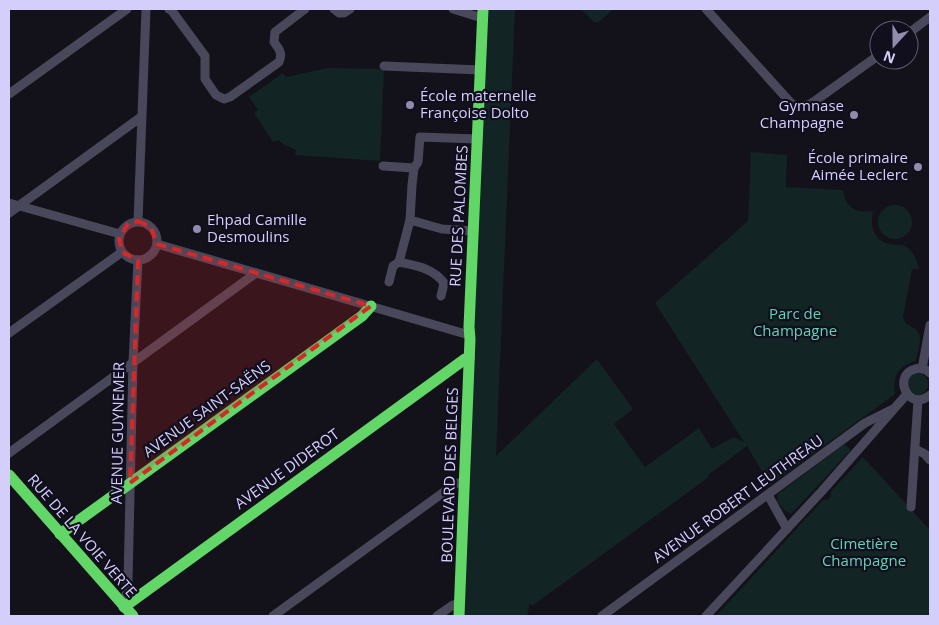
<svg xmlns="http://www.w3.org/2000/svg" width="939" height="625" font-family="'Open Sans',sans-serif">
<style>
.green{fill:#122424}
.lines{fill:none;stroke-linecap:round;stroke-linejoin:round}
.street{stroke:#49485a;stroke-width:9}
.fast{stroke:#63d668;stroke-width:11}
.marked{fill:#d62828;fill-opacity:0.2;stroke:#d62828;stroke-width:4;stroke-dasharray:10 6;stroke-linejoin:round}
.poi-dot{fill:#908dac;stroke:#110e1d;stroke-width:2}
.labels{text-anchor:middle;stroke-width:4.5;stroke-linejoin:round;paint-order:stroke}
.poi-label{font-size:15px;fill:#d4cffa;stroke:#110e1d;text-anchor:start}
.street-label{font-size:15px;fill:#d4cffa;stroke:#110e1d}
.park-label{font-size:15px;fill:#63d2b7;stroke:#110e1d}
</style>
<rect width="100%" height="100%" fill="#13121a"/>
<g class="green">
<path d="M487,9H515L496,456L597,359L633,409L614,424L645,467L699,428L712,449L734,437L744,442L655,303L748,221L751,152L787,155L786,187L843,190C845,206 855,214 872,211L873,213C869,226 875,241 889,244C896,246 902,243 908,248C915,254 917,262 919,269H912L903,317L906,324C927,332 919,343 916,361C898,365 892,378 895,394L770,485L747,446L708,475L709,477L532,606L530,603L527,616H462L472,328Z"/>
<path d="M581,9H613L599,22H594Z"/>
<path d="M327,68L384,69L380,161L295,155L296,150L283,144L278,140L273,142L254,113L258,110L249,97L283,73L286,77Z"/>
<circle cx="895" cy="222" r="17"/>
<circle cx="917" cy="384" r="11"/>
<path d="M844,444L851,450L791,514L785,511L777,501L778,494Z"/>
<path d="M863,457L930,530V616H716L823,500H828L831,496V491Z"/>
</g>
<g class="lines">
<g class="street">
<path d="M169,9L172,11L205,56V79L216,95L224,99L230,97L279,62C283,53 279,49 274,42L275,32L305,9"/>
<path d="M334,9L339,13H344L350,9"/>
<path d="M453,9L482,18"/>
<path d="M706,9L791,103C799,108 804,107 812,103L879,55"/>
<path d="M909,33L930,17"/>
<path d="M384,66L480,70"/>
<path d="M9,94L127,9"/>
<path d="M383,166L414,168"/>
<path d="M9,203L120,234"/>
<path d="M9,213L141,117"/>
<path d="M410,220L442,229L474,231"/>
<path d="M138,221L146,9"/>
<circle cx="138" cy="241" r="19"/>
<path d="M157,244L469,335"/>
<path d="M399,262C417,266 433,268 444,283L441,296"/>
<path d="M389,282L393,266L399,262L410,220L412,185L414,168L418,162L420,137L477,139"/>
<path d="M9,333L122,252"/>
<path d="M922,369L930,325"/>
<path d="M930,373C926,369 921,367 915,369C892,375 908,413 930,395"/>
<path d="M915,449L925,454L930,460"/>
<path d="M9,453L256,273"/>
<path d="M768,495L787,529"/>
<path d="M911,507L918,400"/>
<path d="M124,607L128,581L133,362L138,260"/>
<path d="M273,616L455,484L465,481"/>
<path d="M437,616L453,605L460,603"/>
<path d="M602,616L865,423L893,409"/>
<path d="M706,616L822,491L907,394"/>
</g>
<g class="fast">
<path d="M9,475L133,616"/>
<path d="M60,534L362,316L371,306"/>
<path d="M124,607L465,359L469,358"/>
<path d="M459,616L470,339L469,327L483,9"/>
</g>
</g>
<path class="marked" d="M138,221L151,227L157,244L371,306L130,483L138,261L122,252L119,239L127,225Z"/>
<g class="poi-dot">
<circle cx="410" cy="105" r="5"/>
<circle cx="854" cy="115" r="5"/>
<circle cx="918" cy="167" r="5"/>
<circle cx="197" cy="229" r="5"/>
</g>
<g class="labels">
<g class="poi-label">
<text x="420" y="101">École maternelle<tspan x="420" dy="17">Françoise Dolto</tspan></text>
<text x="844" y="111" text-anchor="end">Gymnase<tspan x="844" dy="17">Champagne</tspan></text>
<text x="908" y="163" text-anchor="end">École primaire<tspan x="908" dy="17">Aimée Leclerc</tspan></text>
<text x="207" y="225">Ehpad Camille<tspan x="207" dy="17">Desmoulins</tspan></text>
</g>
<g class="street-label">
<text transform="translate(459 216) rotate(-87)" y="5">RUE DES PALOMBES</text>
<text transform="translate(207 409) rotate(-36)" y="5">AVENUE SAINT-SAËNS</text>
<text transform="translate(118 433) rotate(-89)" y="5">AVENUE GUYNEMER</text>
<text transform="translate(287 469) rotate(-36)" y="5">AVENUE DIDEROT</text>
<text transform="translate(450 475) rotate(-88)" y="5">BOULEVARD DES BELGES</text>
<text transform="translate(738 499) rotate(-36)" y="5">AVENUE ROBERT LEUTHREAU</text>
<text transform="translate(82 536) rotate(49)" y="5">RUE DE LA VOIE VERTE</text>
</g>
<g class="park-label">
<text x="795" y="319">Parc de<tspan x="795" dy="17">Champagne</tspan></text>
<text x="864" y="549">Cimetière<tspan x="864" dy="17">Champagne</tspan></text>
</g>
</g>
<rect width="939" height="625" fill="none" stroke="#d4cffa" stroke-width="20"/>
<g transform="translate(894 45) rotate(201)"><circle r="24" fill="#110e1d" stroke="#5f5b75"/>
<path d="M0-4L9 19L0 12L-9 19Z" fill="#908dac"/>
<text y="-8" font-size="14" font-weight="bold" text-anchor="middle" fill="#d4cffa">N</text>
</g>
</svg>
